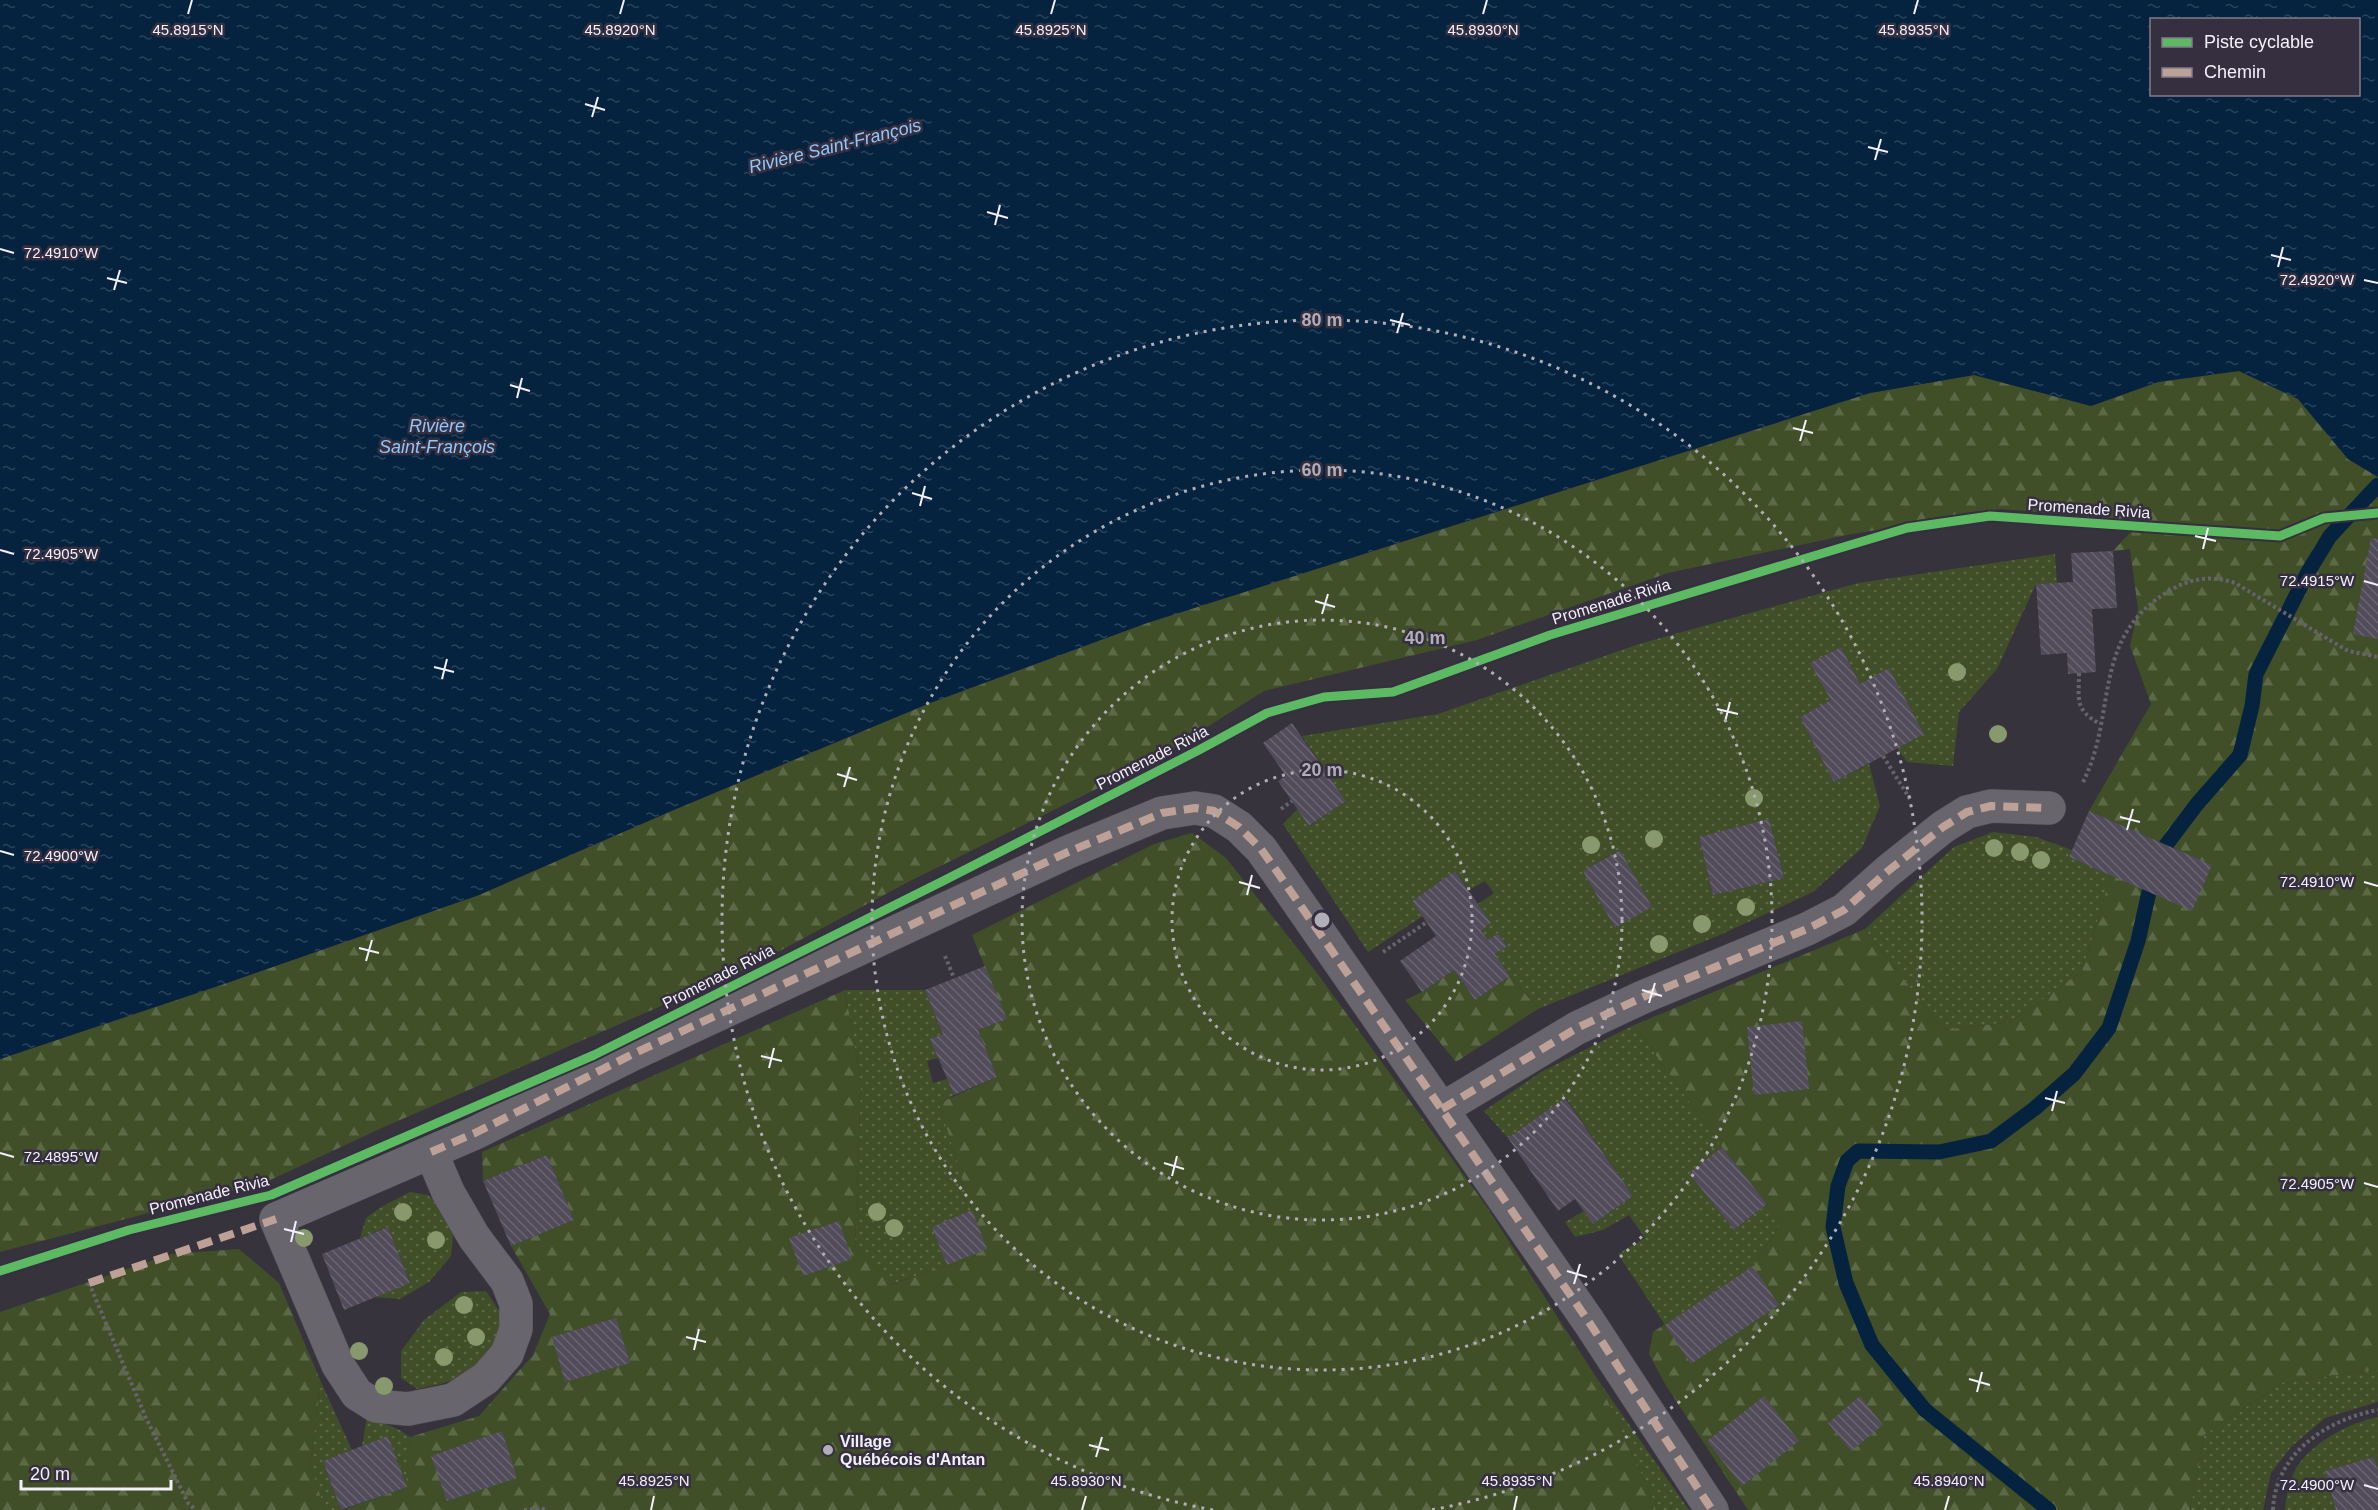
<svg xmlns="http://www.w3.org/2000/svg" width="2378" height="1510" font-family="Arial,sans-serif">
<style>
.grass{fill:url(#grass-dots);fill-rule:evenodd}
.forest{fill:url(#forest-firs)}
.water{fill:url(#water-ripples);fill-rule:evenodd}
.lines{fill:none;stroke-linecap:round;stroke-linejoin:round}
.stream{stroke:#05233f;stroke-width:15}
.building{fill:url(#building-back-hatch)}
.minor-casing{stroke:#55525a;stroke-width:34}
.path{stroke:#66646a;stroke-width:4;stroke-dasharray:3 3;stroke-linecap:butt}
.minor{stroke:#68656d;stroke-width:33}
.quiet{stroke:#bda197;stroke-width:8;stroke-dasharray:15 8;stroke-linecap:butt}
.cycleway-casing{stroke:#352f40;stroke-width:13}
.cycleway{stroke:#5cba63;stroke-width:9}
.tree{fill:#88996e}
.ticks{fill:none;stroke:#f3f0fb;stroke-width:2}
.ring{fill:none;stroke:#b1aeb8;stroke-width:3;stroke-dasharray:3 6}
.poi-dot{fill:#b1aeb8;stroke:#352f40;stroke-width:2}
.labels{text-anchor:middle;stroke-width:5;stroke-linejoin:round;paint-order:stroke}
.street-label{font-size:16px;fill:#f3f0fb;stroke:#352f40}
.poi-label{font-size:16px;font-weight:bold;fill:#f3f0fb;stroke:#352f40;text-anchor:start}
.water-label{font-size:18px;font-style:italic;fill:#90c7fb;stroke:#352f40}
.ticks-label{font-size:15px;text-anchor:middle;fill:#f3f0fb;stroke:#352f40;stroke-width:5;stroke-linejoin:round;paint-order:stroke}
.centre{fill:#b1aeb8;stroke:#352f40;stroke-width:3}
.ring-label{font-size:18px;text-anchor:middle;font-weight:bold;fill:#b1aeb8;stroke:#352f40;stroke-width:5;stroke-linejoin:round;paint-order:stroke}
</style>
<defs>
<pattern id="grass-dots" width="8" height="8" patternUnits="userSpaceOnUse" patternTransform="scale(1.5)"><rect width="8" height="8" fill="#404f27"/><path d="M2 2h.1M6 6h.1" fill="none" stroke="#5c6947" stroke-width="1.8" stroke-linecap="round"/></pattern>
<pattern id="forest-firs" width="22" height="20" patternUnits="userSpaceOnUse" patternTransform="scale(1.5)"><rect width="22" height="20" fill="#404f27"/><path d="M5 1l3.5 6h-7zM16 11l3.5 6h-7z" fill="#5c6947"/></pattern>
<pattern id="water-ripples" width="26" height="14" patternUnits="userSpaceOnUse" patternTransform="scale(1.5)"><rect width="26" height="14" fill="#05233f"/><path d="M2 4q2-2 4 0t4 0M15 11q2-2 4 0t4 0" fill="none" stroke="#2a435c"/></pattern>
<pattern id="building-back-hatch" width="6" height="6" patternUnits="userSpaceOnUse" patternTransform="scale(1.5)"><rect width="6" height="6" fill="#514b5a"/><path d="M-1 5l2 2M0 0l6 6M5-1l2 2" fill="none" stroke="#6a6573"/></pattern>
</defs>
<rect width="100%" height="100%" fill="#36333c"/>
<g class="grass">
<path d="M2055,554L2057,583L2036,584L1997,669L1959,712L1953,766L1907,762L1897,748L1924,734L1889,669L1860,684L1841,647L1811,663L1831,700L1800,717L1834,782L1869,764L1880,806L1862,848L1813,892L1720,935L1538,1009L1510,976L1495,954L1507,945L1498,933L1488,940L1481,931L1491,923L1478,904L1494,893L1485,881L1469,890L1455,871L1412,901L1423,916L1368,952L1283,824L1298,809L1310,826L1346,801L1302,736L1438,714L1639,644L1858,583ZM1769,820L1784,877L1713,895L1699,837ZM1619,850L1652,907L1615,927L1583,871Z"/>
<path d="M1993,832L2036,837L2072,850L2069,857L2111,875L2082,971L2011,1022L1943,1030L1865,929L1954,847Z"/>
<path d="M845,990H925L943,1034L931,1039L938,1058L927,1061L933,1083L947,1079L954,1095L939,1103L972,1210L947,1265L889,1285L855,1246L861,1082Z"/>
<path d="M1634,1025L1722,1147L1690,1174L1734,1230L1767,1204L1780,1225L1753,1266L1665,1325L1618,1254L1645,1238L1629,1215L1603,1230L1575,1237L1565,1222L1584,1211L1593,1224L1633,1196L1566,1098L1508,1138L1484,1111L1541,1072Z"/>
<path d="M410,1192L428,1195L443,1211L453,1236L451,1256L429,1282L400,1299L375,1297L410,1282L388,1227L360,1238L366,1218L381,1207Z"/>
<path d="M486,1291L500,1312L499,1340L475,1372L441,1384L417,1389L401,1378V1351L424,1320L461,1292Z"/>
<path d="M2378,1369V1402L2325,1418L2291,1447L2271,1473L2263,1510H2190L2204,1435L2282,1383Z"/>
<path d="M1598,1380L1689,1510H1655V1503Z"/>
<path d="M321,1382L352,1450L323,1461L341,1510H325L310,1465Z"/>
<path d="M367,1417L398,1429L410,1437L407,1487L388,1437L362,1446Z"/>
<path d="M2378,1417V1470L2374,1457L2325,1471L2336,1510H2285C2286,1495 2291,1473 2301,1461C2320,1439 2349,1423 2378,1417Z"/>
</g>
<g class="forest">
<path d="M2239,371L2298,399L2348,459L2378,477V1369L2282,1383L2204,1435L2190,1510H1748L1665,1384L1649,1354L1653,1332L1753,1266L1780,1225L1767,1204L1722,1147L1634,1025L1865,929L1943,1030L2011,1022L2082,971L2111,875L2212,865L2089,811L2151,704L2130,646L2138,609L2130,549L2113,551L2141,521L2001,509L1847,535L1668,573L1477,640L1264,691L1153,761L910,881L748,968L384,1127L266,1182L0,1252V1059L227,983L479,895L669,812L930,703L1147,623L1870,393L1974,375L2091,406L2158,382Z"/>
<path d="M1192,833L1226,858L1317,973L1487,1207L1598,1380L1655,1503V1510H343L406,1487L410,1437L479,1416L533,1355L550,1314L511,1246L574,1220L547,1155L483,1181L482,1152L845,990L861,1082L855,1246L890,1285L947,1265L932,1227L972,1210L939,1103L997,1077L978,1030L1006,1019L972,935L1154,844Z"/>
<path d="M1454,970L1475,1000L1510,976L1538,1009L1456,1062L1405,1000L1422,992Z"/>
<path d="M239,1249L279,1283L321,1382L310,1465L325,1510H0V1312L171,1254Z"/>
</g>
<path class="water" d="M0,0H2378V477L2348,459L2298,399L2239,371L2158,382L2091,406L1974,375L1870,393L1147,623L930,703L669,812L479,895L227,983L0,1059ZM2152,20H2358V94H2152Z"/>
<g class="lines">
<g class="stream">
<path d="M2166,845L2197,804L2240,755L2252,706L2256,674L2308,572L2330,536L2378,485"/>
<path d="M2049,1510L1925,1410L1872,1345L1846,1283L1833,1227L1838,1186L1847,1161L1858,1151L1939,1152L1991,1141L2034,1109L2074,1074L2109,1028L2138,941L2149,892"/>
</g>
</g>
<g class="building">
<path d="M2371,538L2378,539V639L2353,634Z"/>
<path d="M2113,551L2117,608L2092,609L2096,672L2068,674L2067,653L2041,655L2036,584L2073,582L2071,553Z"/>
<path d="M1841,647L1860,684L1889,668L1924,734L1834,782L1800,717L1831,700L1810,663Z"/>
<path d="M1292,723L1346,801L1309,826L1278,781L1286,776L1263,743Z"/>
<path d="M2089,811L2212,865L2192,911L2069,857Z"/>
<path d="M1769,819L1784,878L1713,895L1699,837Z"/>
<path d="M1620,850L1652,907L1615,928L1583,871Z"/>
<path d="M1455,871L1491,923L1481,931L1488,940L1498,933L1507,946L1495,954L1510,976L1475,1000L1454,970L1422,992L1400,961L1436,936L1412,901Z"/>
<path d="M985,966L1007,1019L978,1030L997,1077L954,1095L930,1039L943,1034L925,990Z"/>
<path d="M1802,1021L1809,1089L1754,1095L1747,1027Z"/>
<path d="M1565,1098L1633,1196L1593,1224L1575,1199L1558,1211L1508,1138Z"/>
<path d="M1722,1147L1767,1204L1734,1230L1689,1173Z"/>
<path d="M547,1155L574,1220L511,1246L483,1181Z"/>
<path d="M972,1210L987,1249L947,1265L932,1227Z"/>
<path d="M839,1221L852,1259L803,1276L789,1238Z"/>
<path d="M388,1227L410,1283L344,1310L322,1254Z"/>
<path d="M1753,1266L1779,1305L1691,1364L1665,1325Z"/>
<path d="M616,1318L630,1363L565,1382L552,1337Z"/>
<path d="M1764,1396L1799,1441L1742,1486L1707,1441Z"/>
<path d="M1860,1396L1883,1425L1851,1451L1828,1423Z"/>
<path d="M502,1431L517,1478L447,1501L431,1456Z"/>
<path d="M388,1436L407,1487L341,1510L323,1461Z"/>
<path d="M2374,1457L2378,1470V1510H2336L2325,1471Z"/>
</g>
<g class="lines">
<g class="minor-casing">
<g id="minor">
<path d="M1442,1109L1577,1028L1643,997L1807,929L1844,910L1888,871L1943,827L1967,812L1991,806L2049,808"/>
<path d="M431,1152L448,1192L474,1237L507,1281L516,1304V1329L507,1354L486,1378L453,1400L408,1409L376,1406L357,1394L338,1365L276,1219L475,1133L635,1053L1068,852L1162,813L1195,808L1214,811L1239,827L1261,849L1278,873L1589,1322L1712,1510"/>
</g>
</g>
<g class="path">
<path d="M2079,673C2079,700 2074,709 2100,724"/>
<path d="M1883,756L1910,799"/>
<path d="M2083,782C2118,713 2090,638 2169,591C2191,578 2211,575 2235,583L2348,651L2378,657"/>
<path d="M1281,809L1292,801"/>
<path d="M1383,952L1427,922"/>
<path d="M945,956L954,978"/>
<path d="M89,1283L146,1418L188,1503L196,1510"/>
<path d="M524,1510L541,1508L545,1510"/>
<path d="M2273,1510C2275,1453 2328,1419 2378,1410"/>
</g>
<use href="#minor" class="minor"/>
<g class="quiet">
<path d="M1442,1109L1577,1028L1643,997L1807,929L1844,910L1888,871L1943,827L1967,812L1991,806L2049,808"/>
<path d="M431,1152L475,1133L635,1053L1068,852L1162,813L1195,808L1214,811L1239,827L1261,849L1278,873L1589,1322L1712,1510"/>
<path d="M89,1283L276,1219"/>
</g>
<g class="cycleway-casing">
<path id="cycleway" d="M0,1271L129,1230L271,1195L594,1055L943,881L1199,750L1267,713L1324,697L1393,692L1550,635L1907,528L1990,516L2280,536L2324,518L2378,513"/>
</g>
<use href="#cycleway" class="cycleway"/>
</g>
<g class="tree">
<circle cx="1957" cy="672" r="9"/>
<circle cx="1998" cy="734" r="9"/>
<circle cx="1754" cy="798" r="9"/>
<circle cx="1654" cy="839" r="9"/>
<circle cx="1591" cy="845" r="9"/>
<circle cx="1994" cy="848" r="9"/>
<circle cx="2020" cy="852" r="9"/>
<circle cx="2041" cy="860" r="9"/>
<circle cx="1746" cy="907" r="9"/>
<circle cx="1702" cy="924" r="9"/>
<circle cx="1659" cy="944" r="9"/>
<circle cx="403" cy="1212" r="9"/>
<circle cx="877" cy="1212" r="9"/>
<circle cx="894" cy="1228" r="9"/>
<circle cx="304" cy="1238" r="9"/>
<circle cx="436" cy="1240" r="9"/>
<circle cx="464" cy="1305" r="9"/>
<circle cx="476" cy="1337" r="9"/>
<circle cx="359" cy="1351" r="9"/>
<circle cx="444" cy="1357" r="9"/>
<circle cx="384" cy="1386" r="9"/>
</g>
<path class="ticks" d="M188,14L192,0M620,14L624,0M1051,14L1055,0M1483,14L1487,0M1914,14L1918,0M585,104L605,110M592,117L598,97M1868,147L1888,152M1875,160L1881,139M987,212L1008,218M995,225L1000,205M0,249L14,253M2271,255L2291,260M2278,267L2283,247M107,278L127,283M2364,280L2378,283M114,290L120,270M1390,320L1410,325M1397,333L1403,313M510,385L530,391M517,398L522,378M1793,428L1813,433M1800,441L1806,420M912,493L932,499M920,506L925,486M2195,536L2216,541M2203,549L2208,528M0,550L14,554M2364,581L2378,585M1315,601L1335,607M1322,614L1328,594M434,667L454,672M442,679L447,659M1717,709L1738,714M1725,722L1730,702M837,774L857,780M844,787L850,767M2120,817L2140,822M2127,830L2133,809M0,851L14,855M1239,882L1260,888M2364,882L2378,886M1247,895L1252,875M359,948L379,953M366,961L372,940M1642,990L1662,996M1649,1003L1655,983M761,1056L782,1061M769,1068L774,1048M2045,1098L2065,1103M2052,1111L2057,1091M0,1153L14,1157M1164,1163L1184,1169M1172,1176L1177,1156M2364,1183L2378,1187M284,1229L304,1234M291,1242L296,1221M1567,1271L1587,1277M1574,1284L1580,1264M686,1337L706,1342M694,1350L699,1329M1969,1379L1990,1385M1977,1392L1982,1372M1089,1445L1109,1450M1096,1457L1102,1437M2364,1485L2378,1489M651,1510L654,1496M1082,1510L1086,1496M1514,1510L1517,1496M1945,1510L1949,1496"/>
<g class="ring">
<circle cx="1322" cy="920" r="150"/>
<circle cx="1322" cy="920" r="300"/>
<circle cx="1322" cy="920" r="450"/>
<path d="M1213 1510A600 600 0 1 1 1431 1510"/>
</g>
<circle class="poi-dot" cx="828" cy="1450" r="6"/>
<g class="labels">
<g class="street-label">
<text transform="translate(2089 508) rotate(4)" y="6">Promenade Rivia</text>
<text transform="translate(1611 601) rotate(-17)" y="6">Promenade Rivia</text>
<text transform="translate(1152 757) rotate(-27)" y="6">Promenade Rivia</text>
<text transform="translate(718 976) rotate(-27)" y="6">Promenade Rivia</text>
<text transform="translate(209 1194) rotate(-14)" y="6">Promenade Rivia</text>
</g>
<g class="poi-label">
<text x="840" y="1447">Village<tspan x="840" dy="18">Québécois d'Antan</tspan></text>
</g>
<g class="water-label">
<text transform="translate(835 146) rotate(-14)" y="6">Rivière Saint-François</text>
<text x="437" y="432">Rivière<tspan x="437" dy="21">Saint-François</tspan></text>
</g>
</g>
<g class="ticks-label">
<text x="188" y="35">45.8915°N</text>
<text x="1914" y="35">45.8935°N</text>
<text x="620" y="35">45.8920°N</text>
<text x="1051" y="35">45.8925°N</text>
<text x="1483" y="35">45.8930°N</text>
<text x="61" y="258">72.4910°W</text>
<text x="2317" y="285">72.4920°W</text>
<text x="61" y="559">72.4905°W</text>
<text x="2317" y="586">72.4915°W</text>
<text x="61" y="861">72.4900°W</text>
<text x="2317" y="887">72.4910°W</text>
<text x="61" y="1162">72.4895°W</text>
<text x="2317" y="1189">72.4905°W</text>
<text x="654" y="1486">45.8925°N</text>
<text x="1086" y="1486">45.8930°N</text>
<text x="1517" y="1486">45.8935°N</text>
<text x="1949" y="1486">45.8940°N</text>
<text x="2317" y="1490">72.4900°W</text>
</g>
<circle cx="1322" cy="920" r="9" class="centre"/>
<g class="ring-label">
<text x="1322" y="326">80 m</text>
<text x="1322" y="476">60 m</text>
<text x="1425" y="644">40 m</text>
<text x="1322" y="776">20 m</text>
</g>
<rect x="2150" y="18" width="210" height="78" fill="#352f40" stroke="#817c8b" stroke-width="1.5"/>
<rect x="2162" y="38" width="30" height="9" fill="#5cba63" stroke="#817c8b" stroke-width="1.5"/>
<text x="2204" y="48" font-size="18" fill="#f3f0fb">Piste cyclable</text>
<rect x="2162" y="68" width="30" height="9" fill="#bda197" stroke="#817c8b" stroke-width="1.5"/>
<text x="2204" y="78" font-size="18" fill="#f3f0fb">Chemin</text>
<path d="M21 1480v9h150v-9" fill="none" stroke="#f3f0fb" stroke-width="3"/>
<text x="30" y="1480" font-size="18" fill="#f3f0fb" stroke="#352f40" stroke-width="4.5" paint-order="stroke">20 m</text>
</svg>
